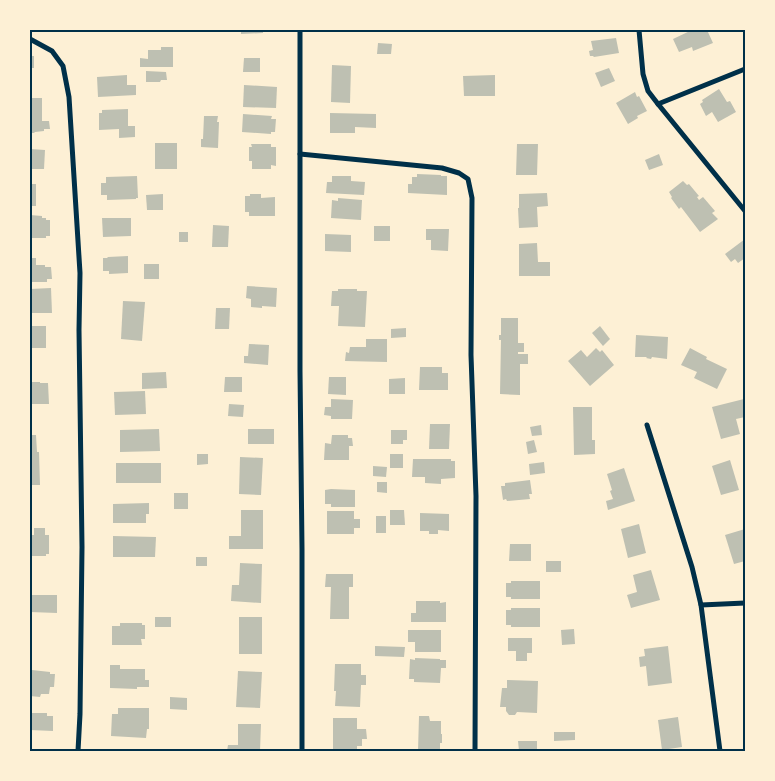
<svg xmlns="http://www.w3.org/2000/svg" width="775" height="781" font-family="'Exo 2',sans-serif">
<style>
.building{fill:#bec0b2}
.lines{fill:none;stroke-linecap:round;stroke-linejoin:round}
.minor{stroke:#003049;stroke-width:5}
.neatline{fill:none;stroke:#003049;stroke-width:2}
</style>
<rect width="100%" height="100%" fill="#fdf0d5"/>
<g class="building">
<path d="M241,30H263V33L241,34Z"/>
<path d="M692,30H707L713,43L693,51L692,47L679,52L673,39Z"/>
<path d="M616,38L619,53L594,57L593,56H590L589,51L593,50L591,41Z"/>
<path d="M378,43L392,44L391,54H377Z"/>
<path d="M161,47H173V67H140V58L148,59V50H161Z"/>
<rect x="30" y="56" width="4" height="12"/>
<path d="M244,58H260V72H243Z"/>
<path d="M332,65L351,66L350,103L331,102Z"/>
<path d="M609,68L615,81L601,87L595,73Z"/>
<path d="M146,71L166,72L167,80H161L160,82H146Z"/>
<path d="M127,75V85H136V95L98,97L97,77Z"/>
<path d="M495,75V96H464L463,76Z"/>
<path d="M244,85L277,87L276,108L243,107Z"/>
<path d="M719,89L727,102L730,101L736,112L718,122L712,112L706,116L700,104L703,102L702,100Z"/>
<path d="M635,92L637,97L639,96L647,111L637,116L638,118L628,124L616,103Z"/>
<path d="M30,98H42V121H49L50,129H44V131L35,132L34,133H30Z"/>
<path d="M128,109V126H135V137L119,138V129L99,130V113H102V110Z"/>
<path d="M330,113L376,114V128L355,127V133H330Z"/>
<path d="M243,114L272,116L271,119H276L275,132H271V134L242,132Z"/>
<path d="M204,116H218L217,122H219L218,148L201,147V139H203Z"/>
<rect x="155" y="143" width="22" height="26"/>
<path d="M251,144H271V147H276V166L271,165V169H252V161H249V147H252Z"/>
<path d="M517,144H538L537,175H516Z"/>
<path d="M30,149L45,150L44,169H30Z"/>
<path d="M659,154L663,165L649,170L645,160Z"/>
<path d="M417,174L441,175V176H447V195L408,193V184H412V177H417Z"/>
<path d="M137,176L138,198H136V199L107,200V195H101V183H106V177Z"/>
<path d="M332,176H351V181L365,182L364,195L326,193L327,182H332Z"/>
<path d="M683,181L687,185L689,184L699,196L697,197L699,200L703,197L715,211L712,213L718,219L700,232L681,207L679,209L671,198L672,197L669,192Z"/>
<rect x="30" y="184" width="6" height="22"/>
<path d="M547,193L548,206L537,207L538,227L519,228L518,208H519V194Z"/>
<path d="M163,194V210H147L146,195Z"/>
<path d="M250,194H261V198L275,197V216H249V212H245V196H250Z"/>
<path d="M338,198L362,200L361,220L331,218L332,200L338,201Z"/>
<path d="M30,215L42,216V218H46V220H50V236H46V238H30Z"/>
<path d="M102,218H131V236L103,237Z"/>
<path d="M213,225L229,226L228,247H212Z"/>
<rect x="374" y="226" width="16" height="15"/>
<path d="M426,229H449L448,251L431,250V240H426Z"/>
<rect x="179" y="232" width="9" height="10"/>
<path d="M325,234L351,235V252L325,251Z"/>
<path d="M745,239V258L738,263L735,259L731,262L725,254Z"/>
<path d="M537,243L538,262H550V276H519V244Z"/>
<path d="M128,256V273L109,274V271H103V258H107L108,257Z"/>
<path d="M30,258H36V265H45V267H51L52,279H47V282H30Z"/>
<rect x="144" y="264" width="15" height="15"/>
<path d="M247,286L277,288L276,307L262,306V308L251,307V299L246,298Z"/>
<path d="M51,288L52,313H30V289Z"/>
<path d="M338,289H357V291H367L365,327L338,326L339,306H331L332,291H338Z"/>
<path d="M123,301L145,302L142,341L121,339Z"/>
<path d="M216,308H230L229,329H215Z"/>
<path d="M501,318H518V343H524V352H518V354H528V364H520V395L500,394L501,340H499V335H501Z"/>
<rect x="30" y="326" width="16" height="22"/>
<path d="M600,326L610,339L603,346L592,333Z"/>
<path d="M406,328V337L391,338V329Z"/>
<path d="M636,335L668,337L667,359L652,357L651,359L646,358L647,357H635Z"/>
<path d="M366,339H387V362L345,361L346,352L349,353L350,347H366Z"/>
<path d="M249,344L269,345L268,365L244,363V356H248Z"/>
<path d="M596,348L600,352L602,350L614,365L590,386L568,361L581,350L587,357Z"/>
<path d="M690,348L707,357L706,359L727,369L717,389L694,378L697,372L681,365Z"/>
<path d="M420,367H442V373H448V390H419Z"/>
<path d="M166,372L167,388L142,389V373Z"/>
<path d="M225,377H242V392H224Z"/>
<path d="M329,377H346V395L328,394Z"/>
<path d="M405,378V394H389V379Z"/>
<path d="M30,382H40V383H48L49,404H30Z"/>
<path d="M145,391L146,414L115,415L114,392Z"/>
<path d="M331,399L353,400L352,419H331V416L324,415L325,407H331Z"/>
<path d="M744,399L745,417L736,419L740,434L721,439L712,407Z"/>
<path d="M229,404L244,405L243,417L228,416Z"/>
<path d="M573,407H592V440H595V454L574,455Z"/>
<path d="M430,424H450L449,449H429Z"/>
<path d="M541,425L542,435L532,436L530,427Z"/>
<path d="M159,429L160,451L120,452V430Z"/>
<rect x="248" y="429" width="26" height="15"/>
<path d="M391,430H407V440H403V444H391Z"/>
<path d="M30,435H36L37,452H39L40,485H30Z"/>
<path d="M332,435H348V438H352L353,446H349V460H324L325,443L331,444Z"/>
<path d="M534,440L537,452L528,454L526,442Z"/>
<path d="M197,454H208V464L197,465Z"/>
<rect x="390" y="454" width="13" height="14"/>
<path d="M240,457L263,458L261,495L239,494Z"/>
<path d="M413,459H451V461H455V478L441,479V484L425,483V477H412Z"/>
<path d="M730,460L739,490L721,495L712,466Z"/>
<path d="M544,462L545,473L530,475L529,464Z"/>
<rect x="116" y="463" width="45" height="20"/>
<path d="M373,466L387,467L386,477L373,476Z"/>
<path d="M624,468L635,501L608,510L606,501L613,499L610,491L612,490L607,474Z"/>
<path d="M530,480L532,494H529L530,499L507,501L506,499L503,500L501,486H505V483Z"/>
<path d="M377,482H387V493L377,492Z"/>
<path d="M331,489L355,490V507H331V504H325V490Z"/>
<rect x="174" y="493" width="14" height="16"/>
<path d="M149,503V514H146V523H113V504Z"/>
<path d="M241,510H263V549H229V536H241Z"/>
<path d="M390,510H404L405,525H390Z"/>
<path d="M327,511H354V519H360V528H354V534H327Z"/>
<path d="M420,513L449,514V531L438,530V534H429V531H420Z"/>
<rect x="376" y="516" width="10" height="17"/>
<path d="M639,524L646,553L628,558L621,529Z"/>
<path d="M34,528H45V535H49V554H46V556H30V535H34Z"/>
<path d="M745,529V561L734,564L725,535Z"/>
<path d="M113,536L156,537L155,557H113Z"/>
<path d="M510,544H531V561H509Z"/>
<rect x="196" y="557" width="11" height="9"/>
<rect x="546" y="561" width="15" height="11"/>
<path d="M240,563L262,564L261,603L231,601L232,585H239Z"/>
<path d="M651,570L660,600L631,608L627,595L637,592L633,575Z"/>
<path d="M326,574H353V587H349V619H330L331,587H325Z"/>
<path d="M511,581H540V599H511V597H506V583H511Z"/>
<path d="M30,595H57V613L30,612Z"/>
<path d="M416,601H440V603L446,602V622H411V613H416Z"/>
<path d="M511,608H540V627H511V625H506V610H511Z"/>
<rect x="155" y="617" width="16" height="10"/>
<rect x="239" y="617" width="23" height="37"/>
<path d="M120,623H142V625H145V639H141L142,645H112V626H120Z"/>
<path d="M574,629L575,644L562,645L561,630Z"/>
<path d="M408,630H441V652H415V642H408Z"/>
<path d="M508,638H532V653H527V661H516V651H508Z"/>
<path d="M375,646L405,647L404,657L375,656Z"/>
<path d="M668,646L672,683L648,686L646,666L640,667L639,657L645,656L644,649Z"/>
<path d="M415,658L440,659V660H446V668H441L440,683L414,682V679H409L410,659L415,660Z"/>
<path d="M335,664H361V675H366V685H361L360,707L335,706L336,691H334Z"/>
<path d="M110,665H120V669H145V680H149V687H137V689L110,688Z"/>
<path d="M32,670L50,672V674H55L54,687H50L49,694H41L40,697L30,696V674H32Z"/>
<path d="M238,671L262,672L260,708L236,707Z"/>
<path d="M507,680L538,681L537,713L517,712L515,715H509L506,711V707H500L502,688H507Z"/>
<path d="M170,697L187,698V710L170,709Z"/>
<path d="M118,708H149V729H147L146,738L111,736L112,714H118Z"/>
<path d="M30,713H47V716H53V731L30,730Z"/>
<path d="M419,716H429L430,721H441V734H442V743H440V751H418Z"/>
<path d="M678,717L682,747L662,750L658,720Z"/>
<path d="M333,718H357V729H366L367,739H362V746H357V751H333Z"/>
<path d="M238,724H261L260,751H227L228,745H238Z"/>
<path d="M554,732H575V740L554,741Z"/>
<path d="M518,741H537V751H519Z"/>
</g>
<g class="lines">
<g class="minor">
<path d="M300,30V371L302,549V751"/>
<path d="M639,30L643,74L648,91L658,104L745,211"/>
<path d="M30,39L52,51L63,66L69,97L80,273L79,330L82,547L80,714L78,751"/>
<path d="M658,104L745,69"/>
<path d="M300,154L442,168L459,173L468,179L472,198L471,355L476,496L475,751"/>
<path d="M647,425L692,567L701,605L720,751"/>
<path d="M701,605L745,603"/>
</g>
</g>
<rect width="775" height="781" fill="none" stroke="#fdf0d5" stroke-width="62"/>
<rect x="31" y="31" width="713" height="719" class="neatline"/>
</svg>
